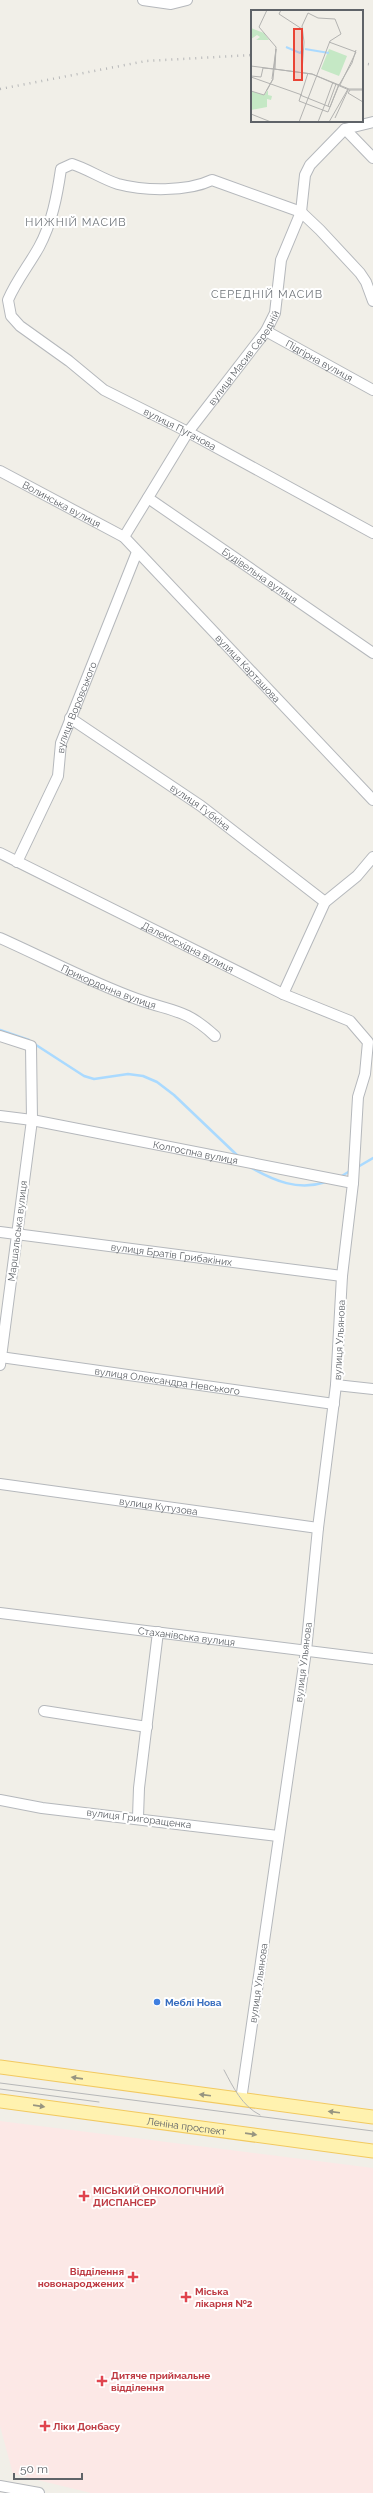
<svg xmlns="http://www.w3.org/2000/svg" width="373" height="2493" font-family="Raleway,sans-serif">
<style>
.medical{fill:#fce8e6}
.lines{fill:none;stroke-linecap:round;stroke-linejoin:round}
.stream{stroke:#aadaff;stroke-width:2.5}
.minor-casing{stroke:#b5b8bc;stroke-width:12}
.major-casing{stroke:#f2c960;stroke-width:15}
.minor{stroke:#fff;stroke-width:10}
.major{stroke:#fff2af;stroke-width:13}
.tram{stroke:#b6b7b8;stroke-width:1}
.rail{stroke:#b6b7b8;stroke-width:2.5;stroke-dasharray:1 5;stroke-linecap:butt}
.oneway{fill:#979581}
.shop-dot{fill:#3f7fe0;stroke:#fff;stroke-width:1.5}
.health-dot{fill:#e0444e;stroke:#fff;stroke-width:1.5}
.labels{text-anchor:middle;stroke-width:4;stroke-linejoin:round;paint-order:stroke}
.street-label{font-size:10px;fill:#5f6368;stroke:#fff}
.shop-label{font-size:10px;font-weight:bold;fill:#366cbe;stroke:#fff;text-anchor:start}
.health-label{font-size:10px;font-weight:bold;fill:#be3a42;stroke:#fff;text-anchor:start}
.neighbourhood-label{font-size:11px;letter-spacing:1px;fill:#70757a;stroke:#fff}
.inset-river{fill:none;stroke:#aadaff;stroke-width:2}
.inset-road{fill:none;stroke:#b3b3b1;stroke-width:1}
.view{fill:#ea4335;fill-opacity:0.15;stroke:#ea4335;stroke-width:2}
.inset-edge{fill:none;stroke:#5f6368;stroke-width:2}
</style>
<rect width="100%" height="100%" fill="#f1efe8"/>
<path class="medical" d="M0,2121L373,2168V2493H91L13,2474L0,2426Z"/>
<g class="lines">
<g class="stream">
<path d="M0,1030L29,1040"/>
<path d="M33,1043L84,1076L94,1079L128,1074L143,1076L157,1082L174,1095L239,1157"/>
<path d="M250,1167C274,1181 298,1191 326,1182"/>
<path d="M356,1168L373,1158"/>
<path d="M340,1177L350,1171"/>
</g>
<g class="minor-casing">
<g id="minor">
<path d="M143,0L171,4L187,0"/>
<path d="M345,129L373,158"/>
<path id="s1" d="M373,301L366,282L360,273L320,230L301,212L212,180C187,192 144,191 118,184C102,179 88,169 72,164L61,169C57,196 52,223 39,247C29,265 16,281 8,300L11,316L20,326L69,361L104,390L188,432L373,533"/>
<path id="s2" d="M266,331L373,390"/>
<path id="s3" d="M0,471L124,537L373,800"/>
<path id="s4" d="M148,498L373,653"/>
<path id="s5" d="M124,537L188,432L266,331L275,313L281,260L301,212L305,175L310,165L345,129L373,122"/>
<path id="s6" d="M70,718L201,806L325,902"/>
<path id="s7" d="M0,853L283,994L350,1021L368,1042L365,1074L358,1097L353,1183"/>
<path id="s8" d="M17,862L58,776L61,743L137,552"/>
<path id="s9" d="M0,938C45,958 90,982 137,999C172,1012 185,1008 215,1036"/>
<path d="M283,994L325,902L357,876L373,857"/>
<path d="M0,1036L31,1046L32,1120L0,1365"/>
<path id="s10" d="M0,1116L32,1120L353,1183L342,1276L336,1385L318,1528L306,1651L241,2100"/>
<path id="s11" d="M0,1232L342,1276"/>
<path id="s12" d="M0,1357L334,1404"/>
<path d="M336,1385L373,1389"/>
<path id="s13" d="M0,1484L318,1528"/>
<path id="s14" d="M0,1613L373,1659"/>
<path d="M44,1711L147,1727"/>
<path d="M0,1800L42,1808L278,1836"/>
<path d="M138,1817L139,1788L158,1632"/>
<path d="M0,2486L39,2493"/>
</g>
</g>
<g class="major-casing">
<g id="major">
<path d="M0,2067L373,2117"/>
<path id="s15" d="M0,2101L373,2151"/>
</g>
</g>
<use href="#minor" class="minor"/>
<use href="#major" class="major"/>
<g class="tram">
<path d="M224,2070C233,2087 242,2106 260,2115"/>
<path d="M0,2083L373,2131"/>
<path d="M0,2089L99,2102"/>
</g>
<g class="rail">
<path d="M362,63L373,65"/>
<path d="M0,89L146,61L252,55"/>
</g>
</g>
<defs><path id="oneway-solid" d="M-6-.8H1V-3.2L6.5 0L1 3.2V.8H-6Z"/></defs>
<g class="oneway">
<use href="#oneway-solid" transform="translate(77 2078) rotate(-172)"/>
<use href="#oneway-solid" transform="translate(205 2095) rotate(-173)"/>
<use href="#oneway-solid" transform="translate(39 2106) rotate(8)"/>
<use href="#oneway-solid" transform="translate(334 2112) rotate(-173)"/>
<use href="#oneway-solid" transform="translate(251 2134) rotate(8)"/>
</g>
<circle class="shop-dot" cx="157" cy="2002" r="4"/>
<g class="health-dot">
<path d="M82 2190h4v4h4v4h-4v4h-4v-4h-4v-4h4z"/>
<path d="M131 2271h4v4h4v4h-4v4h-4v-4h-4v-4h4z"/>
<path d="M184 2291h4v4h4v4h-4v4h-4v-4h-4v-4h4z"/>
<path d="M100 2375h4v4h4v4h-4v4h-4v-4h-4v-4h4z"/>
<path d="M43 2420h4v4h4v4h-4v4h-4v-4h-4v-4h4z"/>
</g>
<g class="labels">
<g class="street-label">
<text dy="4" stroke="none"><textPath href="#s5" startOffset="216">вулиця Масив Середній</textPath></text>
<text dy="4" stroke="none"><textPath href="#s2" startOffset="61">Підгірна вулиця</textPath></text>
<text dy="4" stroke="none"><textPath href="#s1" startOffset="732">вулиця Пугачова</textPath></text>
<text dy="4" stroke="none"><textPath href="#s3" startOffset="70">Волинська вулиця</textPath></text>
<text dy="4" stroke="none"><textPath href="#s4" startOffset="136">Будівельна вулиця</textPath></text>
<text dy="4" stroke="none"><textPath href="#s3" startOffset="321">вулиця Карташова</textPath></text>
<text dy="4" stroke="none"><textPath href="#s8" startOffset="167">вулиця Воровського</textPath></text>
<text dy="4" stroke="none"><textPath href="#s6" startOffset="158">вулиця Губкіна</textPath></text>
<text dy="4" stroke="none"><textPath href="#s7" startOffset="210">Далекосхідна вулиця</textPath></text>
<text dy="4" stroke="none"><textPath href="#s9" startOffset="119">Прикордонна вулиця</textPath></text>
<text dy="4" stroke="none"><textPath href="#s10" startOffset="199">Колгоспна вулиця</textPath></text>
<text transform="translate(17 1231) rotate(-83)" y="4">Маршальська вулиця</text>
<text dy="4" stroke="none"><textPath href="#s11" startOffset="173">вулиця Братів Грибакіних</textPath></text>
<text transform="translate(339 1340) rotate(-87)" y="4">вулиця Ульянова</text>
<text dy="4" stroke="none"><textPath href="#s12" startOffset="169">вулиця Олександра Невського</textPath></text>
<text dy="4" stroke="none"><textPath href="#s13" startOffset="160">вулиця Кутузова</textPath></text>
<text dy="4" stroke="none"><textPath href="#s14" startOffset="188">Стаханівська вулиця</textPath></text>
<text transform="translate(303 1662) rotate(-83)" y="4">вулиця Ульянова</text>
<text transform="translate(139 1818) rotate(7)" y="4">вулиця Григоращенка</text>
<text transform="translate(258 1983) rotate(-82)" y="4">вулиця Ульянова</text>
<text dy="4" stroke="none"><textPath href="#s15" startOffset="188">Леніна проспект</textPath></text>
</g>
<g class="shop-label">
<text x="165" y="2006">Меблі Нова</text>
</g>
<g class="health-label">
<text x="93" y="2194">МІСЬКИЙ ОНКОЛОГІЧНИЙ<tspan x="93" dy="12">ДИСПАНСЕР</tspan></text>
<text x="124" y="2275" text-anchor="end">Відділення<tspan x="124" dy="12">новонароджених</tspan></text>
<text x="195" y="2295">Міська<tspan x="195" dy="12">лікарня №2</tspan></text>
<text x="111" y="2379">Дитяче приймальне<tspan x="111" dy="12">відділення</tspan></text>
<text x="53" y="2430">Ліки Донбасу</text>
</g>
<g class="neighbourhood-label">
<text x="76" y="226">НИЖНІЙ МАСИВ</text>
<text x="267" y="298">СЕРЕДНІЙ МАСИВ</text>
</g>
</g>
<g transform="translate(251 10)">
<rect width="112" height="112" fill="#f1efe8"/>
<path d="M0,18L13,23L18,30H5L9,27L6,25L0,29Z" fill="#c5e8c5"/>
<path d="M78,39L96,46L88,66L70,59ZM17,80V85L21,86L20,90L16,89V97L0,100V81L13,85Z" fill="#c5e8c5"/>
<path class="inset-river" d="M35,37L49,43L52,39M54,39L78,43"/>
<path class="inset-road" d="M16,0L8,17L25,37L24,59M30,0L28,4L51,19M78,32L105,42L89,75M0,56L61,64L98,79H112M57,63L48,91L77,102L88,75M0,66L10,67L12,58L23,59L61,64L98,80H112M0,67L51,85M21,69L25,39L22,69M88,75L101,53L105,40M99,80L97,83L112,92M0,81L13,85L22,69L16,80M49,85L79,97L88,74M74,94L82,72M77,96L85,74M0,104L20,112M84,108L97,80M48,112L79,31L90,24L84,9L67,8L57,3L51,16L53,32L51,62M67,112L74,94M78,112L97,79"/>
<path class="view" d="M43,19H51V70H43Z"/>
<rect width="112" height="112" class="inset-edge"/>
</g>
<path d="M14 2473v6h68v-6" fill="none" stroke="#5f6368" stroke-width="2"/>
<text x="20" y="2473" font-size="12" fill="#5f6368" stroke="#ffffff" stroke-width="3" paint-order="stroke">50 m</text>
</svg>
